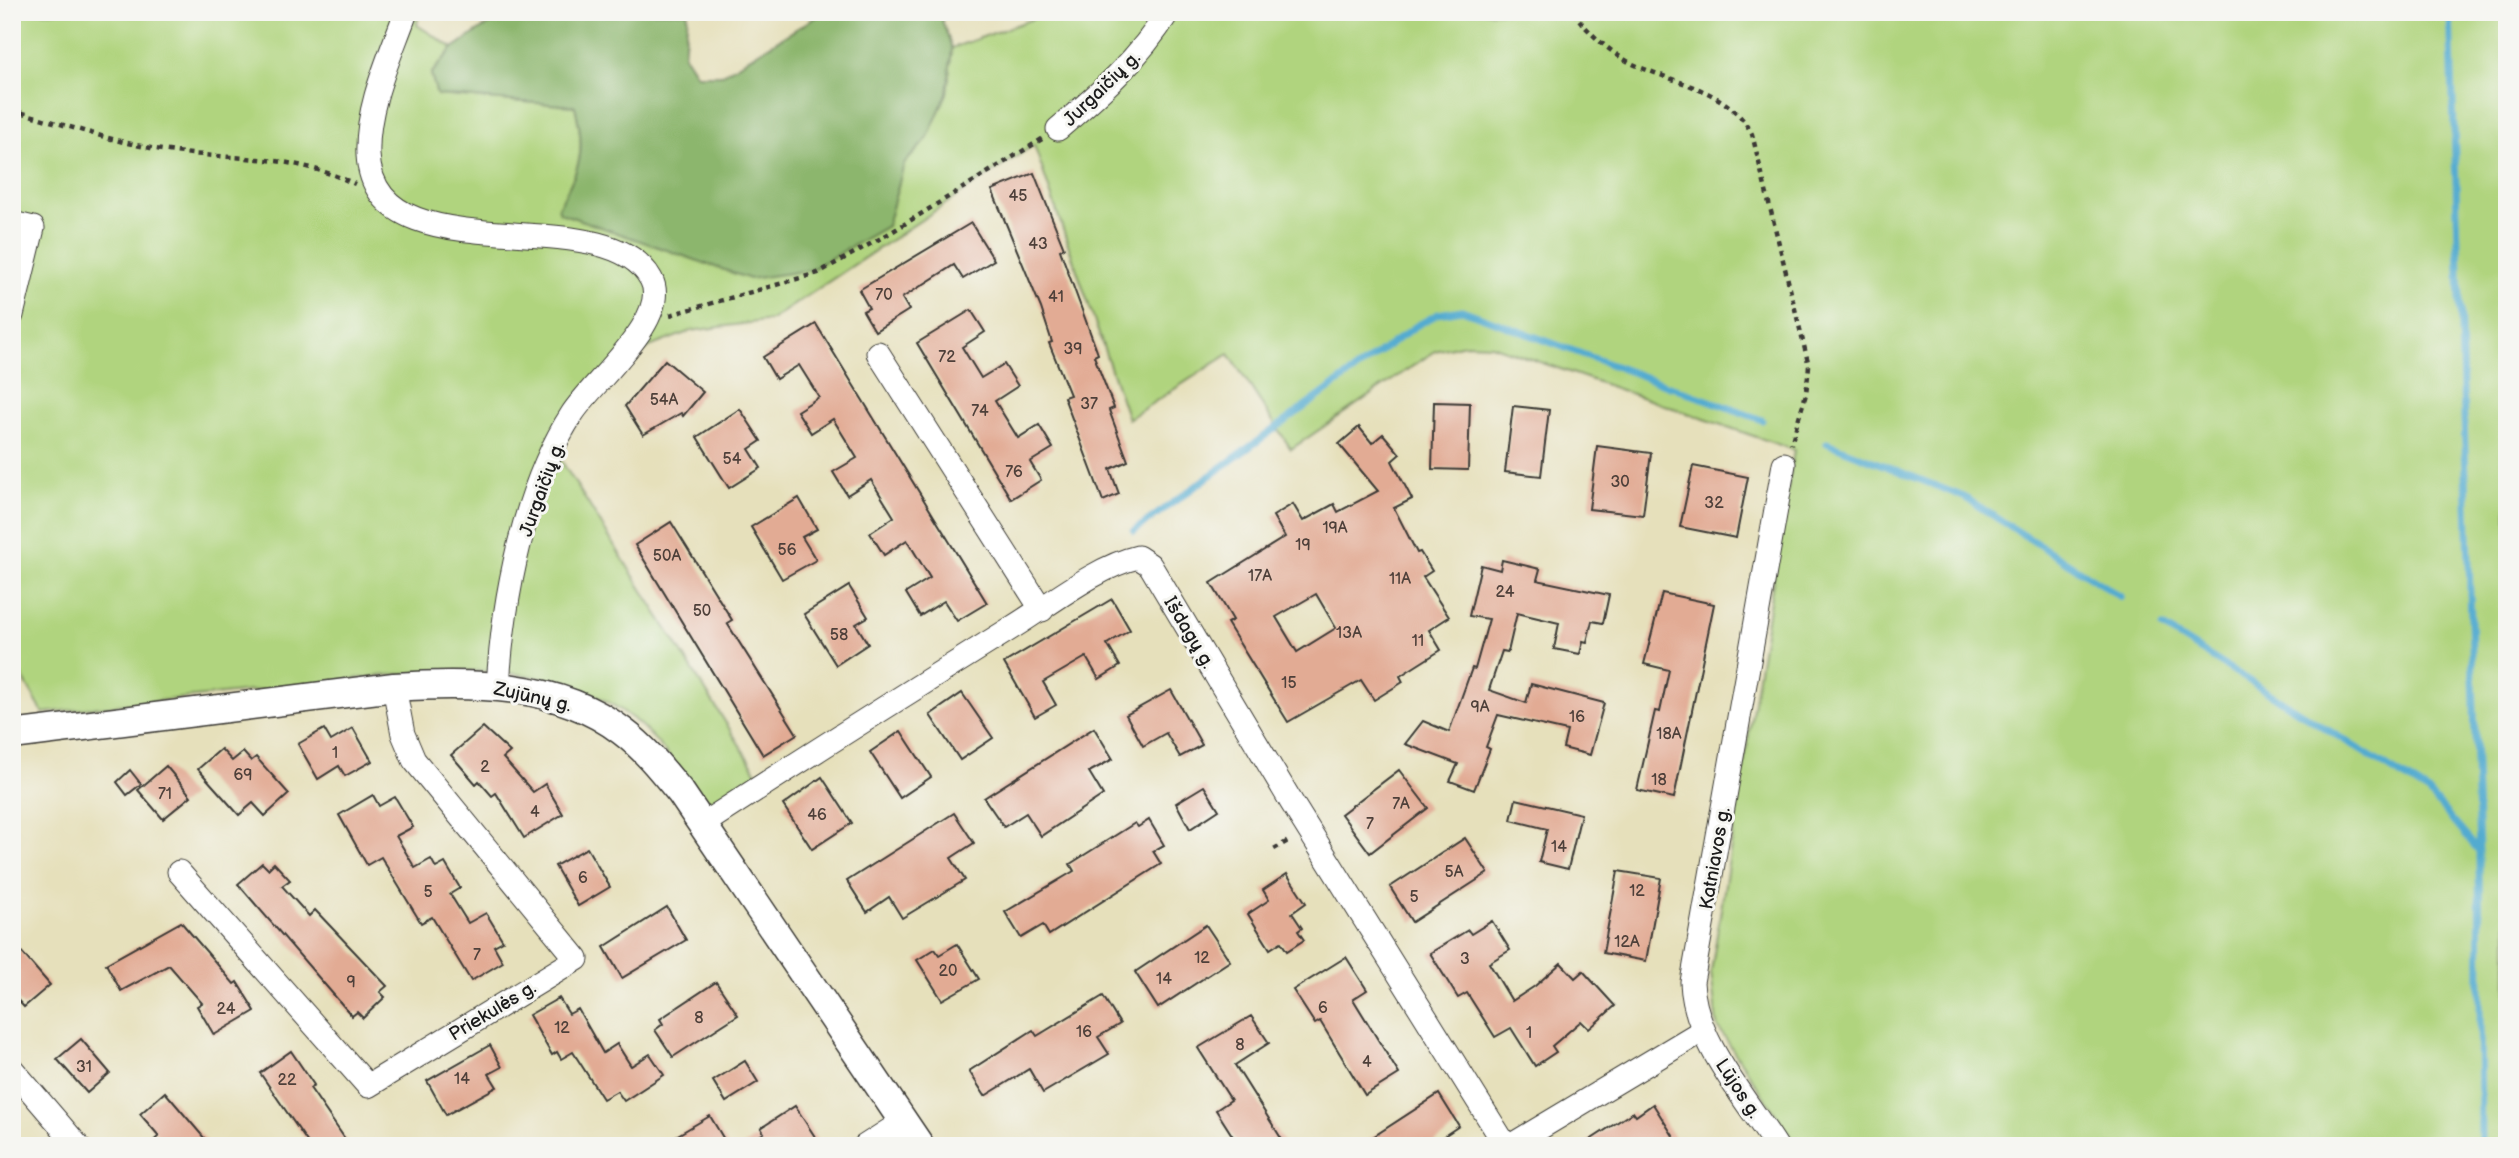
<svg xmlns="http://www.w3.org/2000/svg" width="2519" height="1158" font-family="'Balsamiq Sans',sans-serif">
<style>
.green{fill:#b0d47e;stroke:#66784d;stroke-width:2}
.forest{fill:#8cb66d;stroke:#546944;stroke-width:2}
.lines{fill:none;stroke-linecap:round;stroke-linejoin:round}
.stream{stroke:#53abd0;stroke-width:7}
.building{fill:#e2ab94;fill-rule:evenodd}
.minor-casing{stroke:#3a3934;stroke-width:25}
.major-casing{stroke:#3a3934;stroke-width:31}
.path{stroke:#3a3934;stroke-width:4.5;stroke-dasharray:5 5;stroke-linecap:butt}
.minor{stroke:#fff;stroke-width:23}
.major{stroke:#fff;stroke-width:28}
.labels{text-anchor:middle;stroke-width:6;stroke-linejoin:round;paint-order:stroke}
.number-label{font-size:16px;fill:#4e403a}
.street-label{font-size:19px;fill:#1c1c1c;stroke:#f6f6f2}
</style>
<rect width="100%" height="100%" fill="#f6f6f2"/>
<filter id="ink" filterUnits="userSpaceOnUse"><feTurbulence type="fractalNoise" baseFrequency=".0143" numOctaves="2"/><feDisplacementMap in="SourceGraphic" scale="14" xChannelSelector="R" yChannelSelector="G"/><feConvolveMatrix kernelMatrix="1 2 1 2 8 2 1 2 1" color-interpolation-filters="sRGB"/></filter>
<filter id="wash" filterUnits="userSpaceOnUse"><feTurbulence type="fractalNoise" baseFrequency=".00686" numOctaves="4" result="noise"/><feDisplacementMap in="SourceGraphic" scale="28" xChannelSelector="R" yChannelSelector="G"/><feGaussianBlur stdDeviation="1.57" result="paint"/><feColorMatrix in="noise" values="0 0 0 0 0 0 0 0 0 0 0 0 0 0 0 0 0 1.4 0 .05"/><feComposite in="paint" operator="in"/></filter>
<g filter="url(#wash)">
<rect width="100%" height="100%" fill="#e6e0bb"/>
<path class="green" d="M12,12H419L417,25L453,48L431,74L437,95L575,106C586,155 581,165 558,208L887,226L904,164L927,139L947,93L952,48L1052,12H2507V1146H1797L1717,1026L1711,972L1794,450L1491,345L1465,344L1435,351L1291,449L1229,354L1128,419L1034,145L771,320L691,331L649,347L609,382L578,418L557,454L761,779L709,815C685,779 659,735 621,710C526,647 386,676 280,688C201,696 122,705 43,713L12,659Z"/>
<path class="forest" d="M507,12H688L684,55L697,75H721L824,12H939L952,48L947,93L927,139L904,164L887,226L810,270L750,279L560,213L558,208C580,166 587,154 575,106L437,95L431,74L453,48Z"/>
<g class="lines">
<g class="stream">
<path d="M2450,12L2479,851L2481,1146"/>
<path d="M1827,443L1964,497L2121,597"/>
<path d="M1134,531L1416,326L1438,314L1462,310L1762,420"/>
<path d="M2163,627L2429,793L2479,851"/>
</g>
</g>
<g id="blocks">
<g class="building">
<path d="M1034,173L1064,248L1060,250L1098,354L1094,356L1114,408L1109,410L1128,461L1110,469L1119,494L1103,501L1064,397L1070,395L1049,343L1052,342L1041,308L992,190Z"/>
<path d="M971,223L994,260L963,279L954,265L902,298L909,310L875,331L863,311L869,308L859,290Z"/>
<path d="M971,310L985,332L962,347L981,378L1004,364L1018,386L995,401L1018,438L1039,425L1053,448L1030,462L1041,480L1011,499L917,343Z"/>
<path d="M816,324L987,603L957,621L944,601L920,616L906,593L930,578L907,540L884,555L870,533L894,517L871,480L847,495L833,472L857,458L833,419L811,433L797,411L819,397L799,365L776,379L763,357Z"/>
<path d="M665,360L703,392L683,416L681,413L643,435L625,406Z"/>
<path d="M1434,402L1470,403L1468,470L1432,469Z"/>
<path d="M1513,406L1549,410L1541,476L1505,472Z"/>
<path d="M740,409L761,441L749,449L761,468L729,488L697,437Z"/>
<path d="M1359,427L1372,443L1383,434L1400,454L1392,461L1412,499L1394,508L1417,553L1420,552L1432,571L1423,577L1449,617L1429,630L1441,650L1400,676L1403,682L1374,700L1361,680L1288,722L1227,623L1233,620L1211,583L1285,537L1273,516L1293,504L1303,521L1334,504L1338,512L1378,491L1339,444ZM1316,594L1336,628L1297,652L1276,617Z"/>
<path d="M1597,446L1651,453L1643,515L1589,509Z"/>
<path d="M1693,466L1748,477L1736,538L1680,527Z"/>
<path d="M799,498L817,529L802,537L816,560L782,579L751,527Z"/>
<path d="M671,522L732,620L727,623L797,734L763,755L635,545Z"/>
<path d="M1502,560L1540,569L1537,580L1609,595L1603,623L1592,621L1587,642L1583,641L1580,654L1554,649L1559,623L1517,613L1508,652L1502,651L1489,690L1526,703L1531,684L1604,703L1590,755L1563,748L1567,731L1498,715L1486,747L1490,749L1474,790L1450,781L1458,764L1405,744L1423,721L1449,732L1472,668L1475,669L1489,619L1469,616L1481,565L1500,570Z"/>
<path d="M849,586L868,617L856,624L868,644L836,665L804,614Z"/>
<path d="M1662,593L1714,604L1674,798L1637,790L1655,711L1660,712L1669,670L1644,664Z"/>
<path d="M1112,599L1130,630L1107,644L1120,666L1099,679L1086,657L1043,682L1056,705L1035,717L1004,663Z"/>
<path d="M1171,690L1202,745L1180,757L1166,733L1143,746L1126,715Z"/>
<path d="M962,693L993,738L960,760L930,715Z"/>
<path d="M483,727L510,752L503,758L533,792L545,784L563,814L524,838L496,793L492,796L479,781L476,784L451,755Z"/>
<path d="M353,728L372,761L345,776L339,766L318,779L298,744L324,729L331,741Z"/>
<path d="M1094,728L1113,759L1089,772L1103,795L1041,836L1026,813L1004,827L984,798Z"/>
<path d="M901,731L931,777L900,798L870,752Z"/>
<path d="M221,749L232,761L243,752L251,761L256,757L289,794L265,816L253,803L239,815L198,769Z"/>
<path d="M166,766L191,796L163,819L138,790Z"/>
<path d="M130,770L141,784L127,795L117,782Z"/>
<path d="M1399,770L1428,808L1370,853L1341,814Z"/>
<path d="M822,777L852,823L812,849L783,805Z"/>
<path d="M1204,786L1219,810L1190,829L1176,803Z"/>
<path d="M373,795L379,806L395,797L413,827L396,836L415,868L431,859L436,868L445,863L460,888L450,894L468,923L486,913L503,941L494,946L503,962L471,981L432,917L421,923L381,857L367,865L339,815Z"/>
<path d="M1516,799L1581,814L1568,869L1539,862L1547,829L1511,820Z"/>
<path d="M954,813L974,843L951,858L965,880L902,918L889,897L867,912L847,881Z"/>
<path d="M1149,820L1164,845L1153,851L1161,864L1049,935L1043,925L1021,938L1005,912L1074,871L1070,864L1135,823L1138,827Z"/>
<path d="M1465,838L1488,873L1412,922L1390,887Z"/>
<path d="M587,848L610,887L578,906L555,866Z"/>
<path d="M262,863L268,869L274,863L290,880L282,886L309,916L315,910L387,986L380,992L385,997L363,1018L357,1012L352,1016L238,884Z"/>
<path d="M1618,871L1661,878L1646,961L1603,953Z"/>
<path d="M1287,874L1306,903L1292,913L1302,928L1298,931L1304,940L1287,951L1281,942L1270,949L1248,914L1269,900L1263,890Z"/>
<path d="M667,907L686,940L622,978L604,947Z"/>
<path d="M1492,921L1510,950L1489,963L1512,1001L1535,986L1561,963L1575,978L1583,971L1615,1006L1589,1029L1581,1021L1552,1046L1556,1052L1535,1066L1511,1028L1495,1037L1467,993L1458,998L1430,953L1468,930L1471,934Z"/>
<path d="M181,922L234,984L237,982L255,1011L214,1035L197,1006L202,1003L169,965L121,991L106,964Z"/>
<path d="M1206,925L1230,961L1158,1008L1135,972Z"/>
<path d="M12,941L50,985L24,1007L12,994Z"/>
<path d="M957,944L979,979L942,1000L917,960L935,949L939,955Z"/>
<path d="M1346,957L1367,990L1353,999L1399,1074L1365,1095L1320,1021L1315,1024L1293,990Z"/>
<path d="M716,982L738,1015L673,1057L655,1030L663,1024L660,1019Z"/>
<path d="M1103,996L1120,1024L1098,1037L1109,1054L1043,1093L1029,1069L985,1096L969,1071L1033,1030L1037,1036Z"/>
<path d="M559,998L569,1014L578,1009L603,1053L617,1044L631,1066L650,1054L664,1075L624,1101L617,1091L603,1099L573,1052L561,1059L557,1052L552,1055L529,1015Z"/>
<path d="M1251,1016L1269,1043L1235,1065L1286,1146H1239L1216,1110L1231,1100L1198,1048Z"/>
<path d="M81,1039L110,1073L87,1093L57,1059Z"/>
<path d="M490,1045L502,1067L489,1074L497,1087L446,1115L427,1081Z"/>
<path d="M291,1051L314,1085L310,1088L350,1146H310L260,1073Z"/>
<path d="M745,1061L758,1082L726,1102L713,1081Z"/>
<path d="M165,1092L211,1146H148L159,1136L140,1114Z"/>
<path d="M1439,1094L1459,1126L1429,1146H1359Z"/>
<path d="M1653,1104L1675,1139L1664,1146H1581L1633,1112L1636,1116Z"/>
<path d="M795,1106L821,1146H743L764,1133L761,1128Z"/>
<path d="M710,1116L728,1146H659Z"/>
</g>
</g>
</g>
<g filter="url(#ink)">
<use href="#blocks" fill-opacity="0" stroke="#3a3934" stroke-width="2"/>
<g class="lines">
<g class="minor-casing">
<g id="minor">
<path d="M406,12C390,57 366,106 368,155C375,281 605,195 651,279C672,318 593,381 572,414C524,488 503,599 498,687"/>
<path d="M1058,129C1099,94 1139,59 1168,12"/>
<path d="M12,223L33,228L12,315"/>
<path d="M878,353L1042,610"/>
<path d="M703,824C806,757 909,692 1013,627C1049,605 1098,566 1138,557L1150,565L1292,803L1506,1146"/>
<path d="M179,872L368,1086L577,959L414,760L403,734L394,687"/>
<path d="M12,1069L78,1146"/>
<path d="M865,1146L904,1121"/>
<path d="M1510,1146L1702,1031"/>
<path d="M1776,1146C1745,1097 1694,1040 1692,982L1784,464"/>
</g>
</g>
<g class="major-casing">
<path id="major" d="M12,735L394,687C471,682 558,682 622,731C645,748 663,771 681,793L920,1146"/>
</g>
<g class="path">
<path d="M1573,12C1588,32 1607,50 1629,62C1672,84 1728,87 1752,134L1809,366L1806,394L1791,444"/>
<path d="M12,110C61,123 112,142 162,150C234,162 284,151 355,184"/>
<path d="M670,315L818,273L890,233L1042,139"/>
<path d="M1274,849L1290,840"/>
</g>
<use href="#minor" class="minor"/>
<use href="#major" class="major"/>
</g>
</g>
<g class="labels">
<g class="number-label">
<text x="1018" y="201">45</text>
<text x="1038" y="249">43</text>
<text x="884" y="300">70</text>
<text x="1056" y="302">41</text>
<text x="1073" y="354">39</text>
<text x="947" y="362">72</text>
<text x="664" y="405">54A</text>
<text x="1089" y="409">37</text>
<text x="980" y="416">74</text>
<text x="732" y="464">54</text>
<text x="1014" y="477">76</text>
<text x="1620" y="487">30</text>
<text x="1714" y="508">32</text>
<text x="1335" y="533">19A</text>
<text x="1303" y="550">19</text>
<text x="787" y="555">56</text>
<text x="667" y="561">50A</text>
<text x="1260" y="581">17A</text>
<text x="1400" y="584">11A</text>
<text x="1505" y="597">24</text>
<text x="702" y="616">50</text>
<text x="1349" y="638">13A</text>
<text x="839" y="640">58</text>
<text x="1418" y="646">11</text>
<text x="1289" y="688">15</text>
<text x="1480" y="712">9A</text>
<text x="1577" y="722">16</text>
<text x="1669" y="739">18A</text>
<text x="335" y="758">1</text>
<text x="485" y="772">2</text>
<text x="243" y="780">69</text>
<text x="1659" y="785">18</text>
<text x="165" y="799">71</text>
<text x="1401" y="809">7A</text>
<text x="535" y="817">4</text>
<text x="817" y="820">46</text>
<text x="1370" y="829">7</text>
<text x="1559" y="852">14</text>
<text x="1454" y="877">5A</text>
<text x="583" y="883">6</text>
<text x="1637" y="896">12</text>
<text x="428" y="897">5</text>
<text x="1414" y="902">5</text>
<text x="1627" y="947">12A</text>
<text x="477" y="960">7</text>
<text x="1202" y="963">12</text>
<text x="1465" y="964">3</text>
<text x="948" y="976">20</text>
<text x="1164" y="984">14</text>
<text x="351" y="987">9</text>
<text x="1323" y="1013">6</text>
<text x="226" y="1014">24</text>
<text x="699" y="1023">8</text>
<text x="562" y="1033">12</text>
<text x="1084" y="1037">16</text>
<text x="1529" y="1038">1</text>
<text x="1240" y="1050">8</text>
<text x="1367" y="1067">4</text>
<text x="84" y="1072">31</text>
<text x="462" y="1084">14</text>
<text x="287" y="1085">22</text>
</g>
<g class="street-label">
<text transform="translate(1101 88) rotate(-44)" y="7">Jurgaičių g.</text>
<text transform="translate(541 489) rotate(-70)" y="7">Jurgaičių g.</text>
<text transform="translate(1190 632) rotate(59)" y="7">Išdagų g.</text>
<text transform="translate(533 696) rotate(13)" y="7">Zujūnų g.</text>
<text transform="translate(1714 858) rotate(-80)" y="7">Katniavos g.</text>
<text transform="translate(492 1010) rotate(-31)" y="7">Priekulės g.</text>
<text transform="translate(1739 1088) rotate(57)" y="7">Lūjos g.</text>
</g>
</g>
<rect width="2519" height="1158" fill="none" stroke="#f6f6f2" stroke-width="42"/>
</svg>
